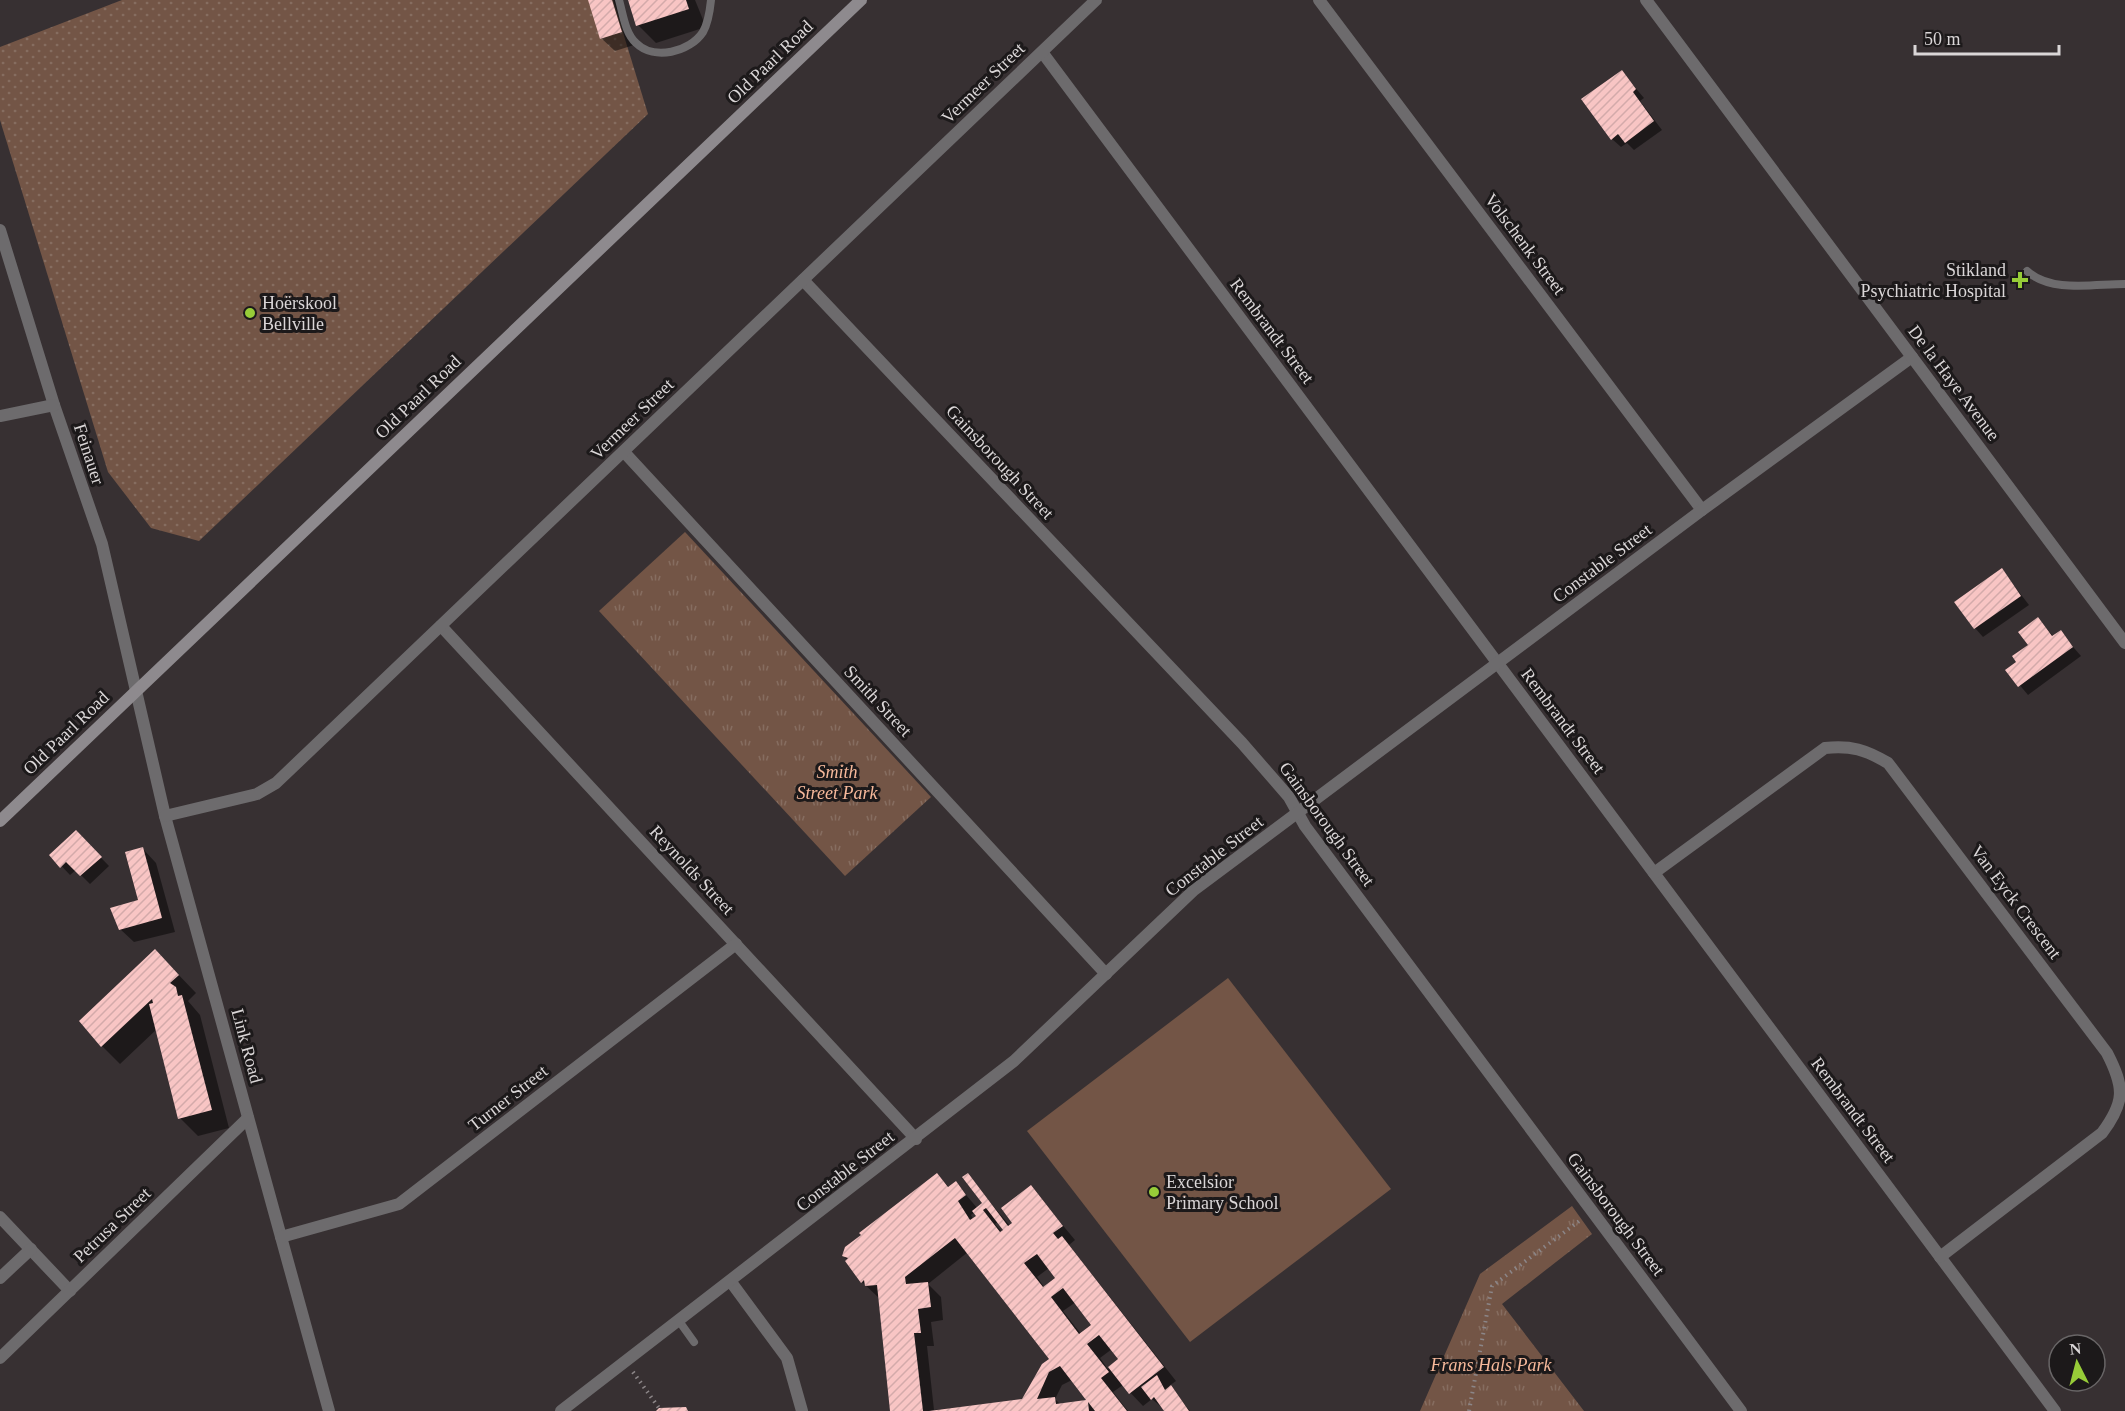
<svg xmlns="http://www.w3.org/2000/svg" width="2125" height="1411" font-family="Georgia,serif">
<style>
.grass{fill:url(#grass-dots)}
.park{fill:url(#park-tufts)}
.pitch{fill:#735546}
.shadow{fill:#0007;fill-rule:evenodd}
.building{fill:url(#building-hatch);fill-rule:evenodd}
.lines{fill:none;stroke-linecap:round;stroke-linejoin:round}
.path{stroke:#8c8688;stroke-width:4;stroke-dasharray:1.5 4.5;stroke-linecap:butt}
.service{stroke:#6d6b6d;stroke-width:8}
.minor{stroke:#6d6b6d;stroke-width:12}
.tertiary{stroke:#6d6b6d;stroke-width:12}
.secondary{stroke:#8e8a8e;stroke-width:12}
.poi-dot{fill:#97cc38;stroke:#1c191a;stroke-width:2}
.labels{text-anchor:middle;stroke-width:6;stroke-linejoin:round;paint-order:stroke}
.street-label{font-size:18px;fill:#dad6d7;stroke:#1c191a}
.poi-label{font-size:18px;fill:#dad6d7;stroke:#1c191a;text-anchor:start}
.park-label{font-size:18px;font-style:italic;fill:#f7b99b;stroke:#1c191a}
</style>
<defs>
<pattern id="grass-dots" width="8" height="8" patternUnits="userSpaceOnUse" patternTransform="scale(1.5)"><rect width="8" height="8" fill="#735546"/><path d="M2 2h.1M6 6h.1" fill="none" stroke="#866d60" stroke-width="1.8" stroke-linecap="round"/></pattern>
<pattern id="park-tufts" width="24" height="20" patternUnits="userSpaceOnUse" patternTransform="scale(1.5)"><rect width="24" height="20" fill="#735546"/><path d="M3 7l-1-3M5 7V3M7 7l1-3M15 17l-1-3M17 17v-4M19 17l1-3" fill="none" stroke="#866d60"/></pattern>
<pattern id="building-hatch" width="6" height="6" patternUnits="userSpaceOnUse" patternTransform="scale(1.5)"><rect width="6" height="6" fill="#f8c5c4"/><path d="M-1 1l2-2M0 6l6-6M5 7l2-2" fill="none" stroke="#d3aaaa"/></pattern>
</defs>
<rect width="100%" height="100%" fill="#373032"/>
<path class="grass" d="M122,0H613L648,114L199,541L151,528L108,472L0,120V47Z"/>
<g class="park">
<path d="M685,532L931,797L845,876L599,611Z"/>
<path d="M1572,1206L1592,1234L1502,1304L1584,1411H1420L1480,1274Z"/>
</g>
<path class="pitch" d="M1228,978L1391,1189L1190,1342L1027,1131Z"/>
<g class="shadow">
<path d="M589,0H620L634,45L615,51L601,38Z"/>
<path d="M630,0H695L706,27L656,43L638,25Z"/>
<path d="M1622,72L1644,98L1640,101L1662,130L1634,150L1627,143L1621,147L1612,139Z"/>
<path d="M2002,570L2029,605L1983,637L1975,628Z"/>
<path d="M2038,619L2054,637L2060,632L2081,656L2028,695L2007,670L2019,662L2030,645Z"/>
<path d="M76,832L109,866L90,884L76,870L70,875L51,855Z"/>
<path d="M143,849L156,863L175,932L134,942L120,929L140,901Z"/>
<path d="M173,969L196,993L188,1001L200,1015L229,1128L198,1136L180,1118L157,1029L120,1064L102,1046Z"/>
<path d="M937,1175L950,1188L956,1183L978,1209L985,1204L967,1175L1010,1226L1014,1223L1031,1187L1075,1240L1069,1245L1176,1381L1169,1386L1190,1411H1166L1152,1399L1143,1406L1123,1385L1113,1392L1128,1411H892L880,1299L862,1282L844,1256ZM975,1212L978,1216L973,1219L971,1215ZM999,1221L1005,1230L1002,1232L995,1224ZM968,1252L1051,1359L1023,1400L934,1410L927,1346H934L931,1322L943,1320L941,1297L928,1284ZM1049,1268L1057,1278L1044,1287L1037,1277ZM1076,1302L1094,1325L1081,1334L1063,1311ZM1112,1349L1120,1359L1108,1369L1100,1358ZM1072,1380L1089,1402L1061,1405L1055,1399L1062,1385Z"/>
</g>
<g class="building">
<path d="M588,0H612L622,32L600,39Z"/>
<path d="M628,0H686L689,9L636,26Z"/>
<path d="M1622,70L1636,89L1633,92L1654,121L1625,143L1618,134L1611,140L1581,99Z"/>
<path d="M2002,568L2021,596L1974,629L1954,602Z"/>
<path d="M2038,617L2052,636L2061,630L2073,647L2018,687L2005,670L2016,662L2012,656L2028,645L2018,632Z"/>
<path d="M76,830L102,857L80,876L66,862L60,868L49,855Z"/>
<path d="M143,847L162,918L119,930L110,908L138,900L125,852Z"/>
<path d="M155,949L179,975L170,983L176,987L178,996L182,995L212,1110L178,1119L149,1004L153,1003L152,999L101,1047L79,1021Z"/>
<path d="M937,1173L948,1187L956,1181L966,1195L958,1201L970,1220L976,1216L972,1211L982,1203L962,1177L968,1173L1008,1226L1012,1223L1001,1208L1031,1185L1063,1226L1053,1233L1058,1239L1062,1236L1164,1367L1129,1394L1108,1367L1118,1359L1099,1335L1087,1344L1109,1372L1101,1378L1127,1411H1095L1088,1402L1089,1411H929L1022,1399L1042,1364L1049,1359L955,1238L905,1277L906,1284L928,1282L931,1307L918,1309L921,1333H914L923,1411H890L877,1285L865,1286L864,1280L861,1283L845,1261L848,1258L842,1256L845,1247L861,1235L859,1233ZM986,1208L1003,1230L1000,1232L983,1210ZM1037,1254L1055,1278L1043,1287L1024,1263ZM1063,1288L1091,1325L1079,1334L1051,1297ZM1060,1366L1086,1400L1056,1404L1055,1397L1037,1399L1049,1372Z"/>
<path d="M1157,1375L1165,1390L1171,1385L1189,1411H1164L1154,1397L1151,1400L1141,1387Z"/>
<path d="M686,1407L688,1411H656L659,1408Z"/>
</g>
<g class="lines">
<g class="path">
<path d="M633,1372L659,1408"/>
<path d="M1469,1411L1492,1286L1582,1219"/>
</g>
<g class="service">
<path d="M619,0C623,14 625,33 636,43C654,61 690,52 703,32C708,23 710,10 711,0"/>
<path d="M2027,271C2051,293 2094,284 2125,284"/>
<path d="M679,1321L694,1342"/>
</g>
<g class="minor">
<path d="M1319,0L1702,510"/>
<path d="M1042,52L2055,1411"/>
<path d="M0,230L54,405L102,544L165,816L329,1411"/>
<path d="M803,280L1242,743L1289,797L1305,826L1741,1411"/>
<path d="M0,416L54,405"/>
<path d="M624,452L1106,974"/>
<path d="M441,626L916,1139"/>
<path d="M165,816L257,794L276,783L1096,0"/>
<path d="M1654,873L1825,748C1851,745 1866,750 1888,763L2107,1053C2125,1088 2125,1102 2102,1133L1940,1257"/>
<path d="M0,1217L70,1291"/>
<path d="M281,1237L399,1204L736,944"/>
<path d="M0,1278L31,1249"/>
<path d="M731,1282L787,1358L802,1411"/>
<path d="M0,1358L248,1118"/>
<path d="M561,1411L1014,1061L1194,890L1702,510L1912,357"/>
</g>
<path class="tertiary" d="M1646,0L2125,643"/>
<path class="secondary" d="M0,821L861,0"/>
</g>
<g class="poi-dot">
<path d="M2017 271h6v6h6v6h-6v6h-6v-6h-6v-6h6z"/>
<circle cx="250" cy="313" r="6"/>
<circle cx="1154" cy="1192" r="6"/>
</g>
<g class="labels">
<g class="street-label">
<text transform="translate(770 62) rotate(-44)" y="6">Old Paarl Road</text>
<text transform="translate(983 83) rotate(-44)" y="6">Vermeer Street</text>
<text transform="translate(1525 244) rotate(53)" y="6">Volschenk Street</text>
<text transform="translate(1272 331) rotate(53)" y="6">Rembrandt Street</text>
<text transform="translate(1954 383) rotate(53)" y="6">De la Haye Avenue</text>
<text transform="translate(418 397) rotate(-44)" y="6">Old Paarl Road</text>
<text transform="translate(632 419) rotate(-44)" y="6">Vermeer Street</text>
<text transform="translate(89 454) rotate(72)" y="6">Feinauer</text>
<text transform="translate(1000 462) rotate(47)" y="6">Gainsborough Street</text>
<text transform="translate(1602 563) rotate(-37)" y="6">Constable Street</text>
<text transform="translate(878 701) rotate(47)" y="6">Smith Street</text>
<text transform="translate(1563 721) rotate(53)" y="6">Rembrandt Street</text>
<text transform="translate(66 733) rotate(-44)" y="6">Old Paarl Road</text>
<text transform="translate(1327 824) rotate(54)" y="6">Gainsborough Street</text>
<text transform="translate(1214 856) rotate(-38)" y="6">Constable Street</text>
<text transform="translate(692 870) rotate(47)" y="6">Reynolds Street</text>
<text transform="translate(2016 902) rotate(53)" y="6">Van Eyck Crescent</text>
<text transform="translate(247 1046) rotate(75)" y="6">Link Road</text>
<text transform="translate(508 1098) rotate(-38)" y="6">Turner Street</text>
<text transform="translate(1853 1110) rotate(53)" y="6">Rembrandt Street</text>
<text transform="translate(845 1171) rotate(-38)" y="6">Constable Street</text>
<text transform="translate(1616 1214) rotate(53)" y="6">Gainsborough Street</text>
<text transform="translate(112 1225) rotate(-44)" y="6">Petrusa Street</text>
</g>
<g class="poi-label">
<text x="2006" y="276" text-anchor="end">Stikland<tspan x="2006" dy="21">Psychiatric Hospital</tspan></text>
<text x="262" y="309">Hoërskool<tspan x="262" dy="21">Bellville</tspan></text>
<text x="1166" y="1188">Excelsior<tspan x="1166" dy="21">Primary School</tspan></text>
</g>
<g class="park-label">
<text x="837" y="778">Smith<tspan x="837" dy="21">Street Park</tspan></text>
<text x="1491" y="1371">Frans Hals Park</text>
</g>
</g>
<g transform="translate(2077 1363) rotate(354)"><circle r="28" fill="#1c191a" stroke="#686566" stroke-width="1.5"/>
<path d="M0-4.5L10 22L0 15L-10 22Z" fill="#97cc38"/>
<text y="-9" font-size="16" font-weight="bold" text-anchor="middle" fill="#dad6d7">N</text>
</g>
<path d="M1915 45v9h144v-9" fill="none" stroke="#dad6d7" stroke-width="3"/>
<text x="1924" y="45" font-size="18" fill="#dad6d7" stroke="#1c191a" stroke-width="4.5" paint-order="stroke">50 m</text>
</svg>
